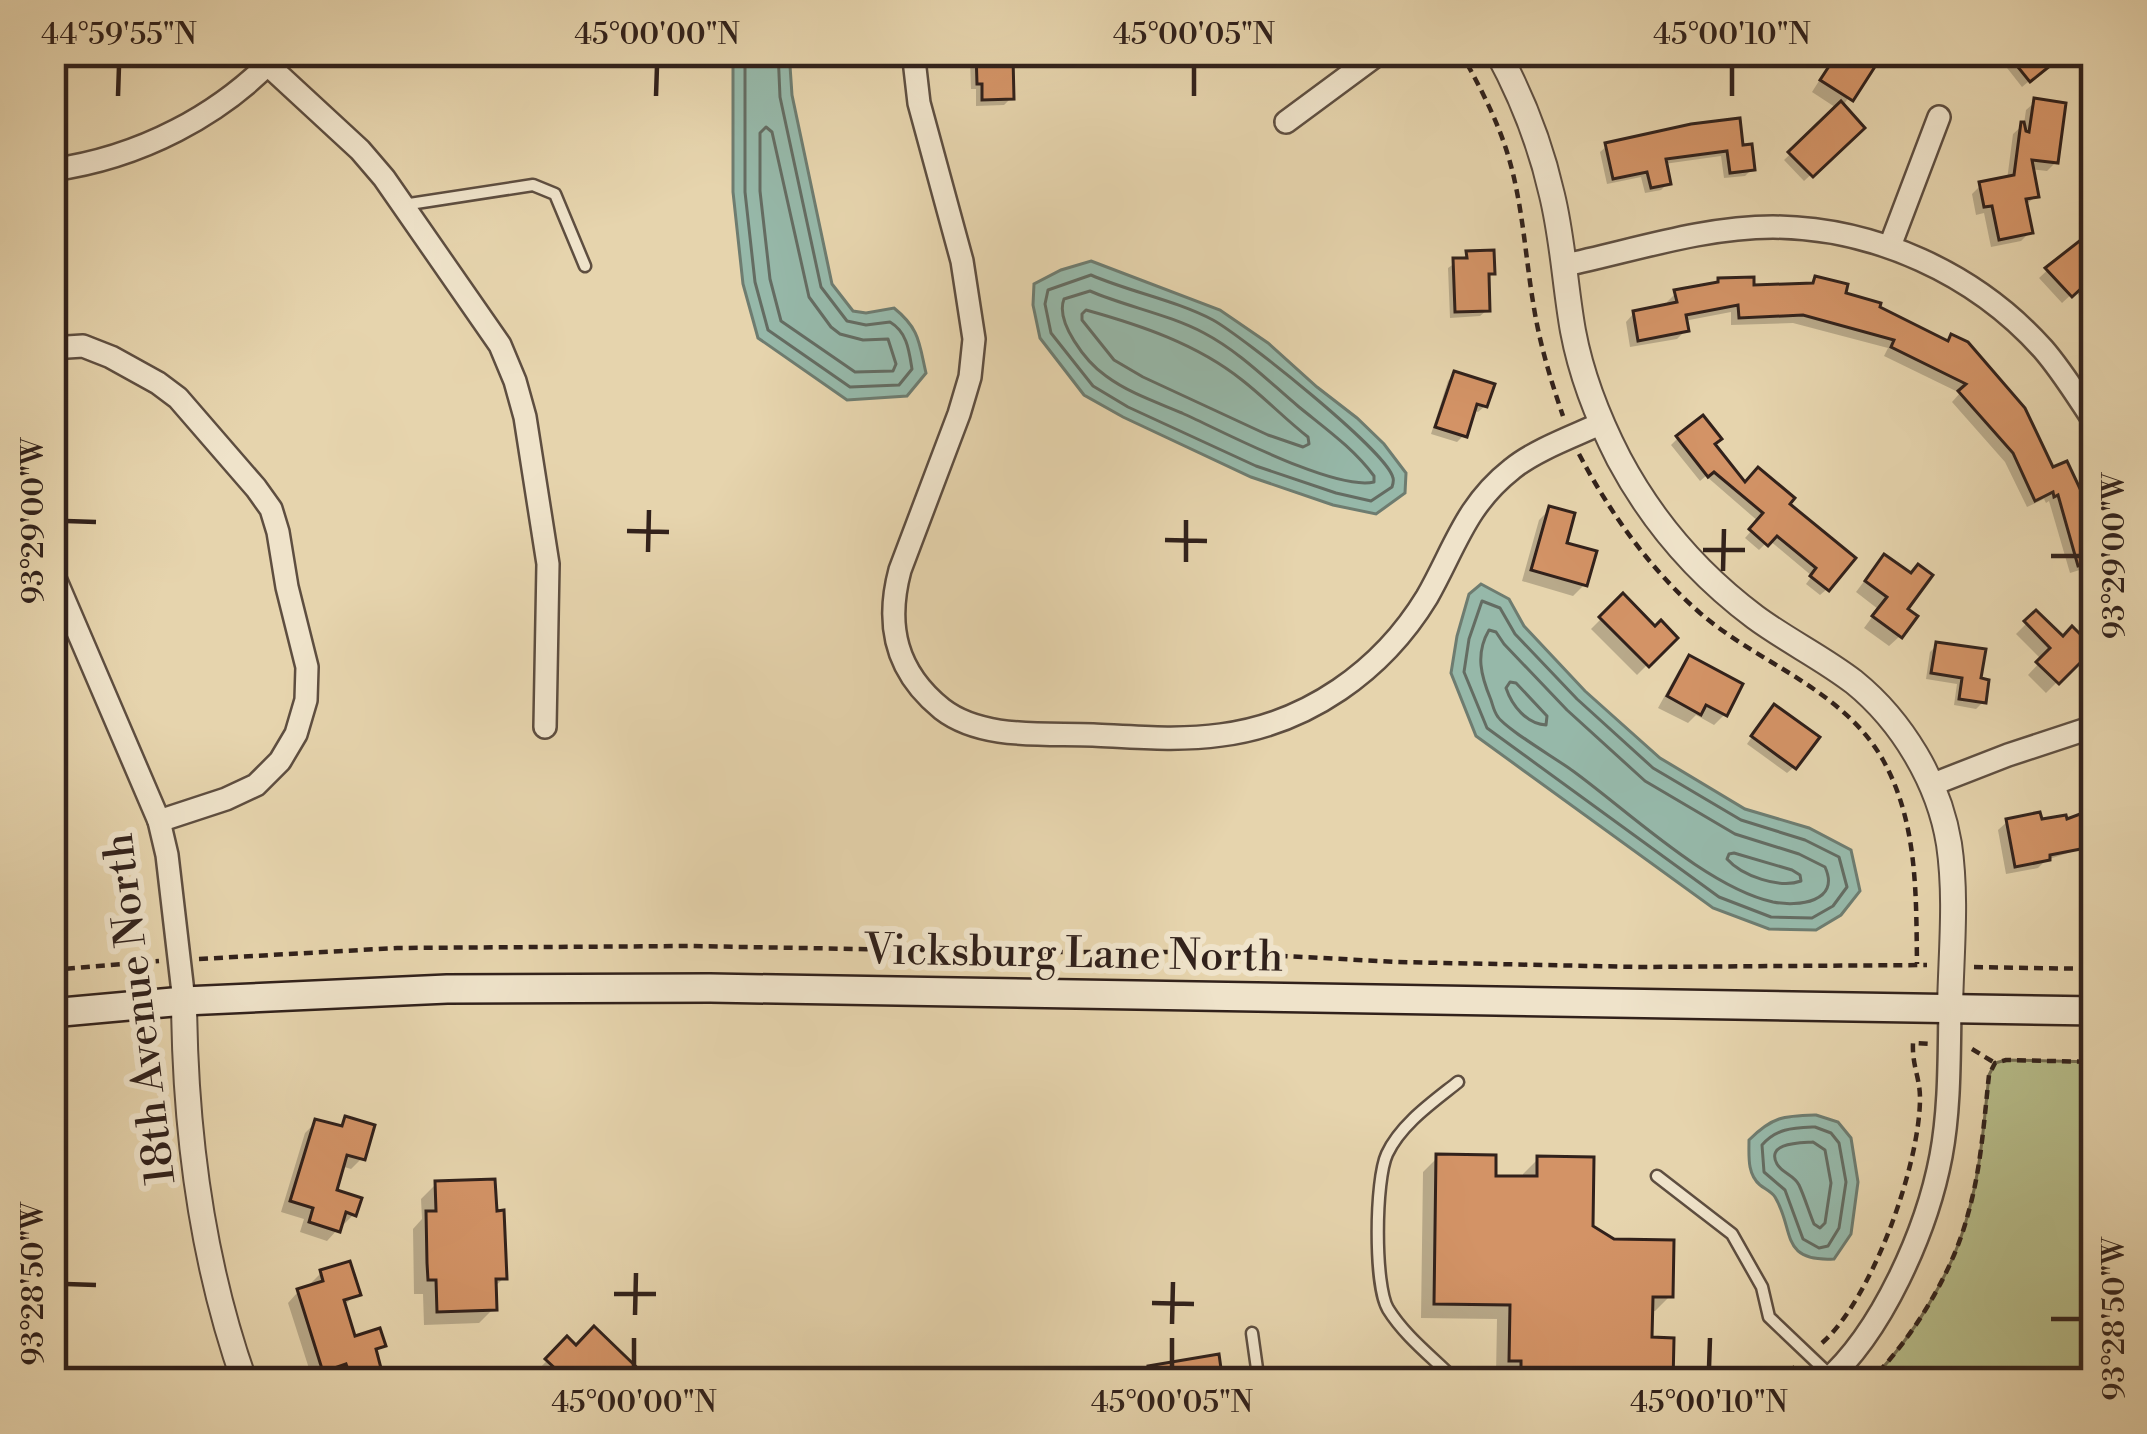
<svg xmlns="http://www.w3.org/2000/svg" width="2147" height="1434" font-family="'Libre Bodoni',serif">
<style>
.green{fill:#b6bc89;stroke:#746e52;stroke-width:3}
.water{fill:#96b8a9;stroke:#6e7c70;stroke-width:3}
.shadow{fill:#0003}
.lines{fill:none;stroke-linecap:round;stroke-linejoin:round}
.shore{stroke:#646c62;stroke-width:3}
.building{fill:#d39366;stroke:#31211b;stroke-width:3}
.service-casing{stroke:#5e4e40;stroke-width:15}
.minor-casing{stroke:#5e4e40;stroke-width:26}
.tertiary-casing{stroke:#5e4e40;stroke-width:28}
.secondary-casing{stroke:#31211b;stroke-width:32}
.path{stroke:#31211b;stroke-width:4.5;stroke-dasharray:9 6;stroke-linecap:butt}
.service{stroke:#efe3ca;stroke-width:10}
.minor{stroke:#efe3ca;stroke-width:21}
.tertiary{stroke:#efe3ca;stroke-width:24}
.secondary{stroke:#efe3ca;stroke-width:27}
.ticks{fill:none;stroke:#31211b;stroke-width:4.5}
.labels{text-anchor:middle;stroke-width:12;stroke-linejoin:round;paint-order:stroke}
.street-label{font-size:42px;fill:#31211b;stroke:#efe3ca}
.neatline{fill:none;stroke:#31211b;stroke-width:4.5}
.ticks-label{font-size:30px;text-anchor:middle;fill:#31211b}
</style>
<rect width="100%" height="100%" fill="#e6d4ad"/>
<filter id="stains"><feTurbulence type="fractalNoise" baseFrequency=".00167" numOctaves="4"/><feColorMatrix values="0 0 0 0 .2 0 0 0 0 .09 0 0 0 0 .02 0 0 0 .5 -.17"/></filter>
<radialGradient id="worn" r=".72"><stop offset=".6" stop-color="#630" stop-opacity="0"/><stop offset="1" stop-color="#630" stop-opacity=".3"/></radialGradient>
<path class="green" d="M2006,1060L2096,1062V1383H1868C1911,1341 1953,1273 1968,1214C1981,1169 1984,1121 1989,1075L1995,1063Z"/>
<g class="water">
<path d="M733,51H789L792,95L832,284L853,311L866,313L894,308C920,329 919,343 926,373L907,396L847,400L758,338L743,284L733,192Z"/>
<path d="M1091,261L1220,310L1268,343L1317,387L1357,418L1384,444L1406,473L1405,493L1376,514L1333,505L1251,477L1123,417L1084,395L1040,338L1033,305L1034,284L1061,270Z"/>
<path d="M1481,584L1509,599L1524,626L1585,691L1660,758L1745,809L1809,828L1851,850L1860,891L1841,915L1816,930L1769,929L1713,908L1476,736L1451,673L1457,636L1469,594Z"/>
<path d="M1816,1115L1838,1122L1851,1138L1858,1182L1851,1234L1834,1259C1779,1262 1795,1230 1775,1197C1772,1192 1765,1189 1760,1185C1747,1174 1749,1156 1749,1140C1773,1116 1784,1116 1816,1115Z"/>
</g>
<g class="shadow">
<path d="M1561,51H1595L1588,59Z"/>
<path d="M1822,51H1881L1842,107L1861,128L1804,181L1784,160L1838,109L1812,92L1831,62L1820,55Z"/>
<path d="M1981,51H2044L2045,68L2022,87L2000,59L1993,65Z"/>
<path d="M977,52L1011,98L1004,105L976,106V89H971L970,59Z"/>
<path d="M2035,102L2056,162L2047,171L2030,169L2036,196L2027,204L2030,232L2021,241L1991,247L1984,213L1976,215L1972,194L1981,185L2007,180L2013,134L2024,124L2026,110Z"/>
<path d="M1607,146L1740,148L1752,169L1745,176L1724,178L1721,156L1664,164L1668,183L1661,190L1645,193L1641,177L1607,184L1600,152Z"/>
<path d="M2096,246V315L2075,291L2062,303L2039,278L2067,252Z"/>
<path d="M1468,254L1492,273L1486,279L1487,310L1480,316L1450,318L1448,268Z"/>
<path d="M1816,279L1842,296L1876,309L1946,343L2096,522V586L2089,588L2083,569L2070,573L2049,501L2046,503L2044,499L2027,507L2005,462L1952,402L1960,393L1884,356L1888,348L1793,323L1731,325V312L1684,321L1686,330L1677,339L1630,347L1626,322L1634,313L1668,307L1667,302L1676,293L1714,286L1719,281L1751,288L1809,286Z"/>
<path d="M1454,374L1485,406L1478,412L1472,410L1464,435L1457,442L1431,434L1448,381Z"/>
<path d="M1678,438L1712,445L1744,486L1786,504L1827,589L1820,595L1806,584L1812,576L1769,540L1759,550L1745,538L1759,522L1706,476L1700,481L1671,445Z"/>
<path d="M1550,509L1563,545L1584,585L1573,596L1522,581L1539,520Z"/>
<path d="M1874,568L1904,609L1900,636L1889,646L1864,628L1878,609L1856,592Z"/>
<path d="M1623,597L1655,630L1674,638L1637,675L1591,629Z"/>
<path d="M2036,614L2062,640H2081L2096,624V653L2084,665L2079,660L2046,693L2028,675L2042,660L2016,634Z"/>
<path d="M1937,645L1978,681L1983,702L1976,709L1954,705L1957,684L1926,679L1930,652Z"/>
<path d="M1690,659L1725,714L1714,725L1696,715L1688,723L1658,708L1679,670Z"/>
<path d="M1768,714L1794,767L1787,773L1747,744Z"/>
<path d="M2096,812V844L2046,860L2038,868L2006,874L1998,830L2007,822L2065,823Z"/>
<path d="M346,1119L362,1158L351,1169L341,1166L333,1192L354,1214L343,1225L339,1224L337,1230L327,1241L300,1232L304,1219L281,1212L305,1133L316,1122L337,1128Z"/>
<path d="M1438,1157L1493,1179H1523V1174L1538,1159L1590,1227L1670,1296L1655,1311H1650L1649,1340L1670,1383H1508V1375L1496,1374L1497,1319L1421,1318L1423,1172Z"/>
<path d="M436,1184L504,1278L493,1288L494,1308L479,1323L424,1325L423,1294H414L413,1229L422,1219L421,1199Z"/>
<path d="M321,1273L357,1294L343,1306L353,1340L383,1345L374,1354L378,1367L367,1378L351,1383H339L336,1373L313,1381L288,1303L298,1292L312,1288L310,1284Z"/>
<path d="M567,1340L576,1349L649,1383H575L573,1380L570,1383H549L537,1371Z"/>
<path d="M1149,1369L1220,1383H1139L1138,1379Z"/>
</g>
<g class="lines">
<g class="shore">
<path d="M745,51V192L755,282L768,330L850,387L899,385L912,369C909,350 907,332 890,322L866,325L847,321L821,287L780,97L778,51"/>
<path d="M766,127L772,132L809,297L831,327L840,334L863,340L888,339L896,364L893,371L855,372L781,321L770,279L760,191V133Z"/>
<path d="M1091,275C1130,292 1175,300 1213,320C1242,336 1388,452 1393,478C1394,481 1393,484 1392,487L1371,501L1336,493L1256,466L1128,407L1093,386L1051,333L1045,304L1048,290Z"/>
<path d="M1090,291C1127,307 1168,314 1204,333C1240,352 1268,381 1299,407C1326,429 1353,448 1374,476V482C1334,491 1222,431 1182,413C1156,402 1129,393 1106,376C1086,362 1055,322 1064,299Z"/>
<path d="M1086,310C1140,325 1197,344 1242,380C1265,398 1285,419 1308,437L1309,444L1303,447L1268,435L1143,377L1114,360L1082,320V314Z"/>
<path d="M1482,601L1500,608L1515,634L1577,699L1653,768L1741,820L1805,840L1839,857L1847,887L1833,906L1812,918L1771,917L1719,897L1487,728L1464,672L1469,639Z"/>
<path d="M1489,630L1496,632L1504,644L1567,710L1645,781L1735,834L1799,854L1825,867C1841,902 1798,907 1773,902C1707,887 1628,811 1573,771C1557,759 1507,730 1498,717C1494,712 1493,706 1491,700C1481,676 1475,654 1489,630Z"/>
<path d="M1510,682L1516,683L1547,716L1546,725C1527,724 1512,706 1506,688Z"/>
<path d="M1734,853L1792,870L1800,875L1801,881C1780,889 1742,876 1727,859L1729,854Z"/>
<path d="M1815,1127L1831,1133L1839,1143L1846,1182L1839,1228L1828,1246L1819,1248L1803,1239L1785,1190L1764,1172L1762,1145C1777,1128 1793,1128 1815,1127Z"/>
<path d="M1813,1142L1825,1150L1831,1183L1825,1223L1820,1228L1814,1224C1809,1212 1805,1198 1799,1185C1794,1175 1782,1173 1777,1164C1765,1142 1802,1143 1813,1142Z"/>
</g>
</g>
<g class="building">
<path d="M976,51H999V57H1013L1014,99L982,100V84H977Z"/>
<path d="M1839,51H1885L1853,101L1820,80Z"/>
<path d="M2005,51H2047L2056,61L2030,82Z"/>
<path d="M2034,98L2066,103L2058,163L2032,160L2039,197L2026,199L2033,233L1999,240L1992,206L1984,207L1979,182L2014,175L2021,122H2024L2026,131L2029,132Z"/>
<path d="M1841,101L1865,128L1813,177L1788,152Z"/>
<path d="M1740,118L1743,145L1752,144L1755,170L1730,173L1727,151L1666,159L1671,184L1651,188L1647,172L1613,179L1605,143L1691,124Z"/>
<path d="M2096,228V298L2085,285L2072,297L2045,268Z"/>
<path d="M1494,250L1495,274H1489L1490,311L1455,312L1453,258H1467L1466,251Z"/>
<path d="M1815,276L1848,284L1846,293L1881,303L1880,307L1948,341L1951,334L1968,342L2025,408L2053,467L2067,461L2090,510L2096,508V561L2078,566L2058,495L2054,497L2053,492L2035,501L2013,453L1958,391L1966,384L1891,347L1894,340L1803,315L1739,318L1738,305L1686,315L1689,331L1638,341L1633,311L1677,302L1674,290L1718,282V278L1754,277V285L1813,283Z"/>
<path d="M1454,371L1495,384L1487,407L1477,404L1467,437L1435,427Z"/>
<path d="M1703,415L1722,439L1715,444L1745,482L1758,467L1795,498L1790,504L1856,558L1829,591L1810,576L1816,568L1777,536L1768,546L1749,529L1763,513L1714,472L1708,477L1676,436Z"/>
<path d="M1549,506L1575,513L1567,543L1597,551L1587,586L1531,570Z"/>
<path d="M1884,554L1911,573L1918,564L1933,575L1908,609L1918,616L1902,638L1872,616L1887,597L1865,581Z"/>
<path d="M1623,593L1655,626L1661,620L1678,638L1649,667L1599,617Z"/>
<path d="M2036,610L2063,636L2072,626L2081,635L2096,620V647L2059,684L2036,662L2050,648L2024,621Z"/>
<path d="M1936,642L1986,649L1981,678L1989,680L1986,703L1959,699L1962,678L1931,673Z"/>
<path d="M1689,655L1743,684L1727,716L1706,705L1701,715L1667,696Z"/>
<path d="M1774,704L1820,737L1796,769L1751,736Z"/>
<path d="M2096,808V846L2050,855V860L2015,867L2006,819L2040,812L2042,819L2066,815L2067,819Z"/>
<path d="M345,1116L375,1125L365,1160L347,1155L337,1190L362,1198L356,1216L346,1212L340,1232L309,1222L313,1208L290,1201L315,1119L342,1126Z"/>
<path d="M1436,1154L1496,1155V1176H1537V1156L1594,1157L1593,1226L1614,1239L1674,1240L1673,1297H1653L1652,1337L1674,1338L1673,1383H1521V1361H1509L1510,1305L1434,1304Z"/>
<path d="M495,1179L497,1211L504,1210L507,1279H496L497,1310L437,1312L436,1280H428L427,1263L426,1211H436L435,1181Z"/>
<path d="M350,1261L361,1295L344,1300L355,1336L380,1328L386,1346L376,1349L381,1368L351,1378L346,1364L323,1372L297,1289L323,1281L320,1270Z"/>
<path d="M594,1326L653,1383H597L585,1372L574,1383H548L559,1372L545,1359L567,1336L576,1345Z"/>
<path d="M1219,1354L1223,1383H1150L1148,1366Z"/>
</g>
<g class="lines">
<g class="service-casing">
<g id="service">
<path d="M403,205L533,185L555,194L585,266"/>
<path d="M1458,1082C1433,1102 1401,1124 1387,1154C1375,1180 1374,1285 1388,1309C1406,1338 1435,1359 1458,1383"/>
<path d="M1657,1176L1732,1234L1762,1287L1769,1317L1832,1377"/>
<path d="M1252,1333L1259,1383"/>
</g>
</g>
<g class="minor-casing">
<g id="minor">
<path d="M913,51L919,103L962,261L974,339L970,377L959,414L900,570C885,626 896,672 942,709C982,740 1045,733 1093,735C1135,737 1179,741 1221,735C1307,724 1382,671 1427,597C1455,548 1465,506 1512,469C1535,450 1574,436 1602,423"/>
<path d="M268,65L360,150L384,178L500,345L515,381L525,417L548,564L545,727"/>
<path d="M1286,122L1382,51"/>
<path d="M51,170C139,158 221,116 281,51"/>
<path d="M1890,246L1939,117"/>
<path d="M1565,265C1632,251 1703,227 1773,227C1875,228 1975,273 2043,349C2063,372 2079,399 2096,424"/>
<path d="M51,348L83,346L111,357L158,383L178,398L256,488L271,509L278,532L287,587L307,667L306,700L296,734L280,761L256,785L226,799L159,821"/>
<path d="M51,569L159,821L167,855L184,1001"/>
<path d="M1931,785L2008,755L2096,726"/>
<path d="M1824,1383C1882,1333 1927,1230 1941,1156C1950,1108 1949,1057 1950,1008"/>
</g>
</g>
<g class="tertiary-casing">
<g id="tertiary">
<path d="M1497,51C1521,95 1541,146 1552,195C1563,240 1565,286 1573,331C1581,374 1599,420 1619,459C1652,521 1699,575 1755,617C1786,640 1823,658 1854,682C1902,721 1939,782 1949,844C1957,898 1951,954 1950,1008"/>
<path d="M184,1001C185,1131 201,1260 245,1383"/>
</g>
</g>
<g class="secondary-casing">
<path id="secondary" d="M51,1013L184,1001L447,989L710,988L2096,1011"/>
</g>
<g class="path">
<path d="M1460,51C1478,83 1496,117 1507,152C1523,203 1525,256 1534,308C1540,345 1551,381 1563,416"/>
<path d="M1579,454C1610,513 1649,568 1700,613C1759,664 1843,689 1883,760C1918,823 1916,895 1917,964"/>
<path d="M199,959L397,948L689,946L1028,952H1210L1397,962L1641,967L1927,965"/>
<path d="M1974,967L2096,969"/>
<path d="M51,970L159,961"/>
<path d="M1972,1049L1995,1063"/>
<path d="M1822,1343C1872,1299 1920,1165 1920,1098C1920,1078 1912,1066 1913,1043L1931,1044"/>
<path d="M1777,1383L1795,1367"/>
<path d="M1868,1383C1911,1341 1953,1273 1968,1214C1981,1169 1984,1121 1989,1075L1995,1063L2006,1060L2096,1062"/>
</g>
<use href="#service" class="service"/>
<use href="#minor" class="minor"/>
<use href="#tertiary" class="tertiary"/>
<use href="#secondary" class="secondary"/>
</g>
<path class="ticks" d="M118,96L119,66M656,96L657,66M1194,96V66M1732,96V66M66,521L96,522M627,531L669,532M1165,540L1207,541M1703,550H1745M648,552L649,510M2051,556H2081M1186,562V520M1723,571L1724,529M66,1284L96,1285M614,1294H656M1152,1303L1194,1304M635,1315L636,1273M2051,1319H2081M1172,1324L1173,1282M634,1368V1338M1172,1368V1338M1709,1368L1710,1338"/>
<g class="labels">
<g class="street-label">
<text transform="translate(1074 952) rotate(1)" y="15">Vicksburg Lane North</text>
<text transform="translate(138 1009) rotate(-97)" y="15">18th Avenue North</text>
</g>
</g>
<rect width="2147" height="1434" fill="none" stroke="#e6d4ad" stroke-width="132"/>
<rect x="66" y="66" width="2015" height="1302" class="neatline"/>
<g class="ticks-label">
<text x="119" y="44">44°59'55"N</text>
<text x="657" y="44">45°00'00"N</text>
<text x="1194" y="44">45°00'05"N</text>
<text x="1732" y="44">45°00'10"N</text>
<text transform="translate(33 521) rotate(-90)" y="10">93°29'00"W</text>
<text transform="translate(2114 556) rotate(-90)" y="10">93°29'00"W</text>
<text transform="translate(33 1284) rotate(-90)" y="10">93°28'50"W</text>
<text transform="translate(2114 1319) rotate(-90)" y="10">93°28'50"W</text>
<text x="634" y="1412">45°00'00"N</text>
<text x="1172" y="1412">45°00'05"N</text>
<text x="1709" y="1412">45°00'10"N</text>
</g>
<rect width="100%" height="100%" filter="url(#stains)"/>
<rect width="100%" height="100%" fill="url(#worn)"/>
</svg>
